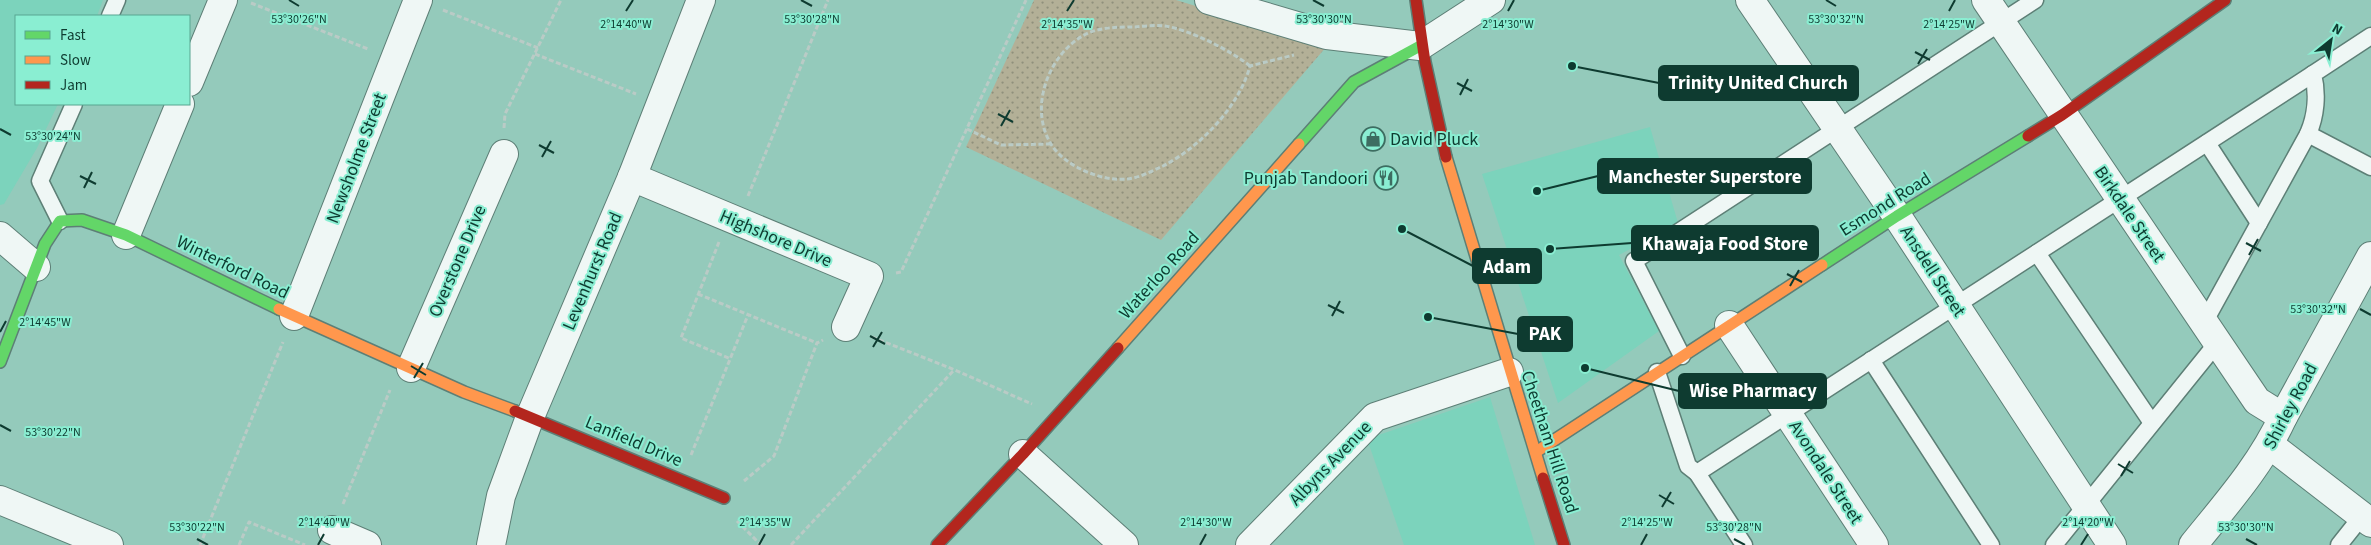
<svg xmlns="http://www.w3.org/2000/svg" width="2371" height="545" font-family="'Source Sans 3',sans-serif">
<style>
.built{fill:#7cd3bc}
.park{fill:url(#park-dots)}
.lines{fill:none;stroke-linecap:round;stroke-linejoin:round}
.lane-casing{stroke:#5d7f76;stroke-width:19}
.street-casing{stroke:#5d7f76;stroke-width:30}
.fast-casing{stroke:#5d7f76;stroke-width:14}
.slow-casing{stroke:#5d7f76;stroke-width:14}
.jam-casing{stroke:#5d7f76;stroke-width:14}
.path{stroke:#bacbc6;stroke-width:3;stroke-dasharray:5 2.5;stroke-linecap:butt}
.lane{stroke:#eff7f5;stroke-width:16}
.street{stroke:#eff7f5;stroke-width:28}
.fast{stroke:#63d668;stroke-width:11}
.slow{stroke:#ff974d;stroke-width:11}
.jam{stroke:#b3261e;stroke-width:11}
.ticks{fill:none;stroke:#0e3b30;stroke-width:2}
.labels{text-anchor:middle;stroke-width:4;stroke-linejoin:round;paint-order:stroke}
.poi-label{font-size:18px;fill:#0e3b30;stroke:#8aeed2;text-anchor:start}
.street-label{font-size:18px;fill:#0e3b30;stroke:#8aeed2}
.ticks-label{font-size:12px;text-anchor:middle;fill:#0e3b30;stroke:#8aeed2;stroke-width:4;stroke-linejoin:round;paint-order:stroke}
.leader{fill:none;stroke:#0e3b30;stroke-width:2}
.callout-dot{fill:#0e3b30;stroke:#8aeed2;stroke-width:2}
.callout{fill:#0e3b30;stroke:#0e3b30;stroke-width:2}
.callout-label{font-size:19px;text-anchor:middle;font-weight:bold;fill:#fff}
</style>
<defs>
<pattern id="park-dots" width="8" height="8" patternUnits="userSpaceOnUse" patternTransform="scale(1.25)"><rect width="8" height="8" fill="#b3b097"/><path d="M2 2h.1M6 6h.1" fill="none" stroke="#90907c" stroke-width="1.8" stroke-linecap="round"/></pattern>
</defs>
<rect width="100%" height="100%" fill="#94cabb"/>
<g class="built">
<path d="M0,0H103L97,16H16V104H58L37,148L4,204L0,205Z"/>
<path d="M1650,127L1678,223L1619,255L1659,331L1558,403L1482,174Z"/>
<path d="M1490,397L1535,545H1404L1367,439Z"/>
</g>
<path class="park" d="M1034,0H1176L1327,46L1161,240L966,147Z"/>
<g class="lines">
<g class="lane-casing">
<g id="lane">
<path d="M110,16L117,0"/>
<path d="M2308,134C2316,116 2318,94 2313,74L2371,36"/>
<path d="M2207,143L2259,223"/>
<path d="M60,221L40,181L74,104"/>
<path d="M2037,253L2152,423"/>
<path d="M2204,323L2308,134L2371,167"/>
<path d="M1682,356L1634,261L2035,0"/>
<path d="M1871,360L1991,545"/>
<path d="M1657,372L1688,466L1697,473L2313,74"/>
<path d="M1697,473L1744,545"/>
<path d="M2054,545L2217,343"/>
<path d="M2339,545L2362,516"/>
</g>
</g>
<g class="street-casing">
<g id="street">
<path d="M1209,0L1327,35L1420,46L1491,0"/>
<path d="M1750,0L1897,216L2112,545"/>
<path d="M1986,0L2257,401L2283,417"/>
<path d="M189,82L223,0"/>
<path d="M632,177L869,276L846,327"/>
<path d="M126,235L180,104"/>
<path d="M0,236L36,267"/>
<path d="M294,316L418,0"/>
<path d="M1729,325L1874,545"/>
<path d="M411,368L504,154"/>
<path d="M2270,445L2371,523"/>
<path d="M1023,454L1124,545"/>
<path d="M0,500L109,545"/>
<path d="M332,530L367,545"/>
<path d="M491,545L501,496L530,417L632,177L701,0"/>
<path d="M1250,545L1375,417L1509,372"/>
<path d="M2193,545C2226,504 2261,465 2283,417L2371,256"/>
</g>
</g>
<g class="fast-casing">
<g id="fast">
<path d="M1299,144L1354,82L1420,46"/>
<path d="M1822,265L1897,216L2028,136"/>
<path d="M0,362L45,244L60,221L82,220L126,235L279,309"/>
</g>
</g>
<g class="slow-casing">
<g id="slow">
<path d="M1446,157L1543,478"/>
<path d="M279,309L464,392L515,411"/>
<path d="M1118,348L1299,144"/>
<path d="M1536,452L1822,265"/>
</g>
</g>
<g class="jam-casing">
<g id="jam">
<path d="M1416,0L1425,62L1446,157"/>
<path d="M2028,136L2062,115L2225,0"/>
<path d="M515,411L724,498"/>
<path d="M1543,478L1564,545"/>
<path d="M937,545L1023,454L1118,348"/>
</g>
</g>
<g class="path">
<path d="M251,3L368,49"/>
<path d="M443,10L538,48"/>
<path d="M535,54L636,94"/>
<path d="M1250,66C1230,50 1190,30 1165,26C1155,25 1144,26 1135,27C1119,27 1100,27 1086,34C1049,53 1028,107 1051,144C1064,166 1102,182 1127,179C1139,178 1152,171 1163,166C1200,147 1239,107 1250,66L1294,55"/>
<path d="M504,128L505,114L561,0"/>
<path d="M967,129L1001,145L1051,144"/>
<path d="M748,196L828,0"/>
<path d="M719,242L681,338L731,359"/>
<path d="M896,273L901,272L1026,0"/>
<path d="M698,294L817,343"/>
<path d="M872,337L955,370L1032,404"/>
<path d="M691,455L748,315"/>
<path d="M744,481L774,456L817,343L823,340"/>
<path d="M343,504L390,390"/>
<path d="M737,521L761,545"/>
<path d="M200,545L283,342"/>
<path d="M239,545L249,522L305,545"/>
<path d="M791,545L954,370"/>
</g>
<use href="#lane" class="lane"/>
<use href="#street" class="street"/>
<use href="#fast" class="fast"/>
<use href="#slow" class="slow"/>
<use href="#jam" class="jam"/>
</g>
<path class="ticks" d="M289,0L299,6M801,0L812,6M1313,0L1324,6M1826,0L1836,6M626,11L633,0M1067,11L1074,0M1508,11L1514,0M1949,11L1955,0M1915,52L1930,60M1918,64L1927,49M1457,83L1472,91M1460,95L1468,79M998,114L1013,122M1001,126L1010,110M0,129L11,135M539,145L554,153M542,157L551,141M80,176L96,184M84,188L92,172M2246,243L2261,251M2249,255L2258,239M1787,274L1802,282M1790,286L1799,270M1328,305L1344,313M2360,309L2371,315M1332,316L1340,301M0,332L6,321M870,336L885,344M873,347L882,332M411,366L426,375M414,378L423,363M0,425L11,431M2118,464L2133,473M2121,476L2130,461M1659,495L1674,504M1662,507L1671,492M197,539L208,545M1734,539L1745,545M2246,539L2257,545M318,545L324,534M759,545L765,534M1200,545L1206,534M1641,545L1647,534M2081,545L2088,534"/>
<defs>
<g id="shop-ring" transform="scale(1.25)"><circle r="9.5" fill="#8aeed2" stroke="#3d6d61" stroke-width="1.5"/><path d="M-5-2.5h2.3a2.7 3.5 0 0 1 5.4 0H5L5.5 6h-11ZM-1.5-2.5h3a1.5 2.3 0 0 0-3 0Z" fill="#3d6d61"/></g>
<g id="restaurant-ring" transform="scale(1.25)"><circle r="9.5" fill="#8aeed2" stroke="#3d6d61" stroke-width="1.5"/><path d="M-5-6h1v4h1v-4h1v4h1v-4h1v5L-1.5 .5V6h-2V.5L-5-1ZM5-6V6H3V1.5H1.5Q1.5-4 5-6Z" fill="#3d6d61"/></g>
</defs>
<g fill-rule="evenodd">
<use href="#shop-ring" x="1373" y="139"/>
<use href="#restaurant-ring" x="1386" y="178"/>
</g>
<g class="labels">
<g class="poi-label">
<text x="1390" y="145">David Pluck</text>
<text x="1368" y="184" text-anchor="end">Punjab Tandoori</text>
</g>
<g class="street-label">
<text transform="translate(356 158) rotate(-69)" y="6">Newsholme Street</text>
<text transform="translate(1885 204) rotate(-32)" y="6">Esmond Road</text>
<text transform="translate(2130 214) rotate(56)" y="6">Birkdale Street</text>
<text transform="translate(776 238) rotate(23)" y="6">Highshore Drive</text>
<text transform="translate(457 261) rotate(-67)" y="6">Overstone Drive</text>
<text transform="translate(233 267) rotate(26)" y="6">Winterford Road</text>
<text transform="translate(592 271) rotate(-67)" y="6">Levenhurst Road</text>
<text transform="translate(1933 271) rotate(57)" y="6">Ansdell Street</text>
<text transform="translate(1159 275) rotate(-48)" y="6">Waterloo Road</text>
<text transform="translate(2290 406) rotate(-62)" y="6">Shirley Road</text>
<text transform="translate(634 441) rotate(23)" y="6">Lanfield Drive</text>
<text transform="translate(1550 442) rotate(72)" y="6">Cheetham Hill Road</text>
<text transform="translate(1330 463) rotate(-46)" y="6">Albyns Avenue</text>
<text transform="translate(1826 472) rotate(57)" y="6">Avondale Street</text>
</g>
</g>
<g class="ticks-label">
<text x="299" y="23">53°30'26"N</text>
<text x="812" y="23">53°30'28"N</text>
<text x="1324" y="23">53°30'30"N</text>
<text x="1836" y="23">53°30'32"N</text>
<text x="1949" y="28">2°14'25"W</text>
<text x="626" y="28">2°14'40"W</text>
<text x="1067" y="28">2°14'35"W</text>
<text x="1508" y="28">2°14'30"W</text>
<text x="53" y="140">53°30'24"N</text>
<text x="2318" y="313">53°30'32"N</text>
<text x="45" y="326">2°14'45"W</text>
<text x="53" y="436">53°30'22"N</text>
<text x="324" y="526">2°14'40"W</text>
<text x="765" y="526">2°14'35"W</text>
<text x="1206" y="526">2°14'30"W</text>
<text x="1647" y="526">2°14'25"W</text>
<text x="2088" y="526">2°14'20"W</text>
<text x="197" y="531">53°30'22"N</text>
<text x="1734" y="531">53°30'28"N</text>
<text x="2246" y="531">53°30'30"N</text>
</g>
<path class="leader" d="M1572 66L1659 83M1537 191L1598 176M1550 249L1632 243M1402 229L1473 266M1428 317L1518 334M1585 368L1679 391"/>
<g class="callout-dot">
<circle cx="1572" cy="66" r="5"/>
<circle cx="1537" cy="191" r="5"/>
<circle cx="1550" cy="249" r="5"/>
<circle cx="1402" cy="229" r="5"/>
<circle cx="1428" cy="317" r="5"/>
<circle cx="1585" cy="368" r="5"/>
</g>
<g class="callout">
<rect x="1659" y="66" width="199" height="34" rx="5"/>
<rect x="1598" y="159" width="213" height="34" rx="5"/>
<rect x="1632" y="226" width="186" height="34" rx="5"/>
<rect x="1473" y="249" width="68" height="34" rx="5"/>
<rect x="1518" y="317" width="54" height="34" rx="5"/>
<rect x="1679" y="374" width="147" height="34" rx="5"/>
</g>
<g class="callout-label">
<text x="1758" y="89">Trinity United Church</text>
<text x="1705" y="183">Manchester Superstore</text>
<text x="1725" y="250">Khawaja Food Store</text>
<text x="1507" y="273">Adam</text>
<text x="1545" y="340">PAK</text>
<text x="1753" y="397">Wise Pharmacy</text>
</g>
<rect x="15" y="15" width="175" height="90" fill="#8aeed2" stroke="#58a691"/>
<rect x="25" y="31" width="25" height="8" fill="#63d668" stroke="#58a691"/>
<text x="60" y="40" font-size="15" fill="#0e3b30">Fast</text>
<rect x="25" y="56" width="25" height="8" fill="#ff974d" stroke="#58a691"/>
<text x="60" y="65" font-size="15" fill="#0e3b30">Slow</text>
<rect x="25" y="81" width="25" height="8" fill="#b3261e" stroke="#58a691"/>
<text x="60" y="90" font-size="15" fill="#0e3b30">Jam</text>
<g transform="translate(2331 40) rotate(30)" stroke="#8aeed2" stroke-width="4" paint-order="stroke">
<path d="M0-4L9 19L0 12L-9 19Z" fill="#0e3b30"/>
<text y="-8" font-size="14" font-weight="bold" text-anchor="middle" fill="#0e3b30">N</text>
</g>
</svg>
